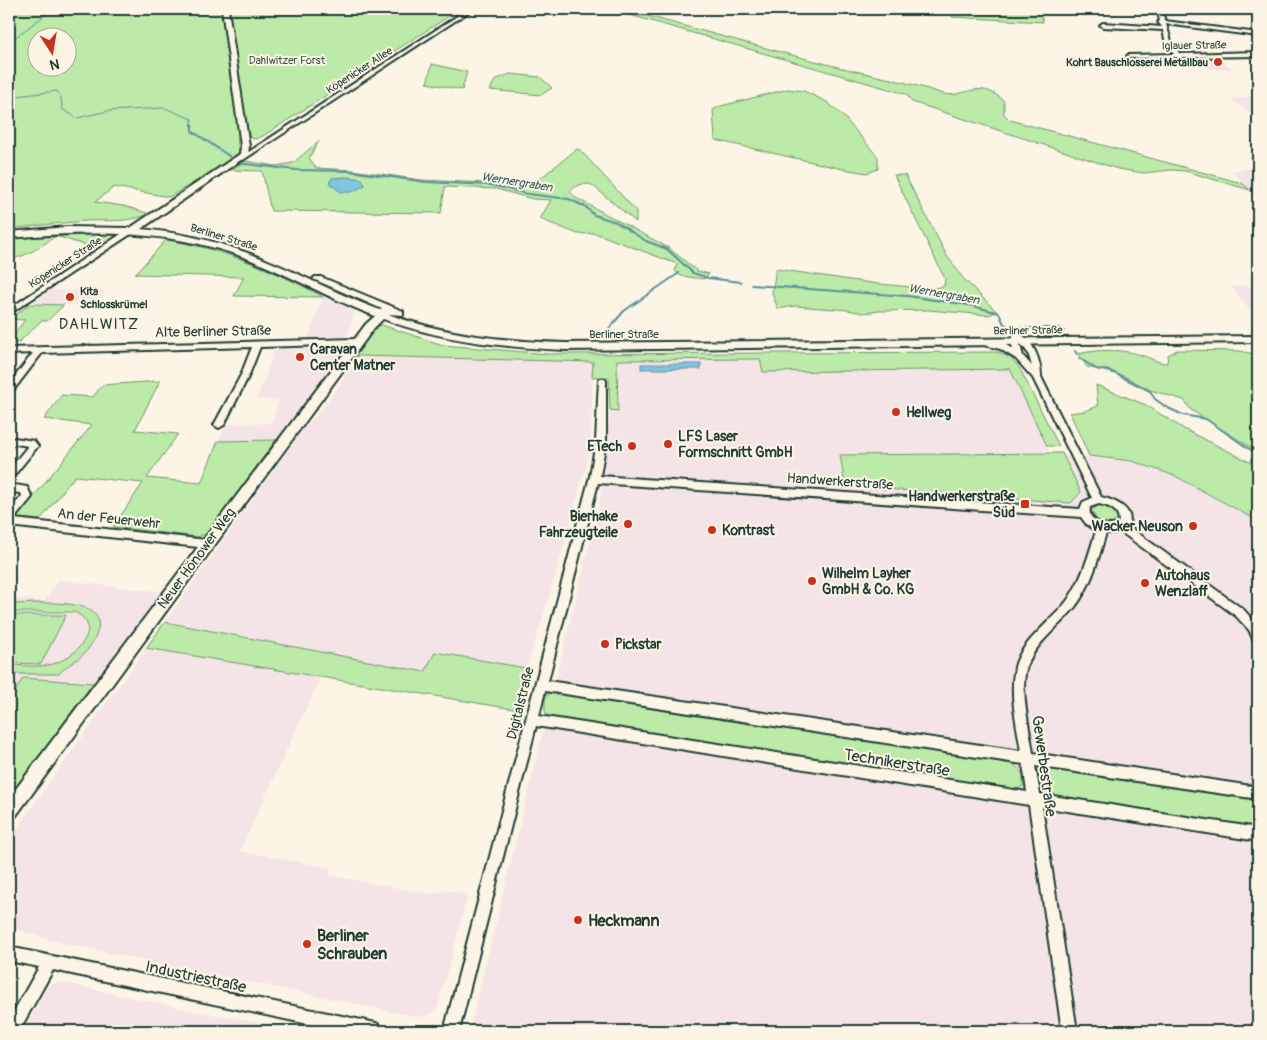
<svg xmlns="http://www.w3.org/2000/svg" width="1267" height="1040" font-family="Pangolin,sans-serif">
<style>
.built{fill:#f5e4e6}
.green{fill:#bceaa8;stroke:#6e946e;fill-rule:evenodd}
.water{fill:#80c6e1;stroke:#598f9c}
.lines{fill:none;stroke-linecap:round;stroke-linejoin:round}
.stream-far1{stroke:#598f9c;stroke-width:1}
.stream{stroke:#598f9c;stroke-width:2}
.minor-casing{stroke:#1f3d34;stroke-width:4}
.major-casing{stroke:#1f3d34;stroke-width:4}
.minor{fill:#fcf5e5;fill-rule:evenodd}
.major{fill:#fcf5e5;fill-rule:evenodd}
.poi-dot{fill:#c8321e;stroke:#fcf5e5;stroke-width:2}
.labels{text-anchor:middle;stroke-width:4;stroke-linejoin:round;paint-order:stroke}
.far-street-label{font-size:11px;fill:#1f3d34;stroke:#fcf5e5}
.far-park-label{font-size:11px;fill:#375745;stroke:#fcf5e5}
.far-poi-label{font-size:11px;font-weight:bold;fill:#1f3d34;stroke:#fcf5e5;text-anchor:end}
.far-water-label{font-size:12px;font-style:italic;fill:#375f5f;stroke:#fcf5e5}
.street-label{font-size:14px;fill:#1f3d34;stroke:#fcf5e5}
.poi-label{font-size:14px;font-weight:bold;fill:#1f3d34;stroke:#fcf5e5;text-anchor:start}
.neighbourhood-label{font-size:15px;letter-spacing:1px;fill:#1f3d34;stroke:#fcf5e5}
.near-street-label{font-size:16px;fill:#1f3d34;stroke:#fcf5e5}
.near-poi-label{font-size:16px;font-weight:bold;fill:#1f3d34;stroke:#fcf5e5;text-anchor:start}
</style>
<rect width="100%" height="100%" fill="#fcf5e5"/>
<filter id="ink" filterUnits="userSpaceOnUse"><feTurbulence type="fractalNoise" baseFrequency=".02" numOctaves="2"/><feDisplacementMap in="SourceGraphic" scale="10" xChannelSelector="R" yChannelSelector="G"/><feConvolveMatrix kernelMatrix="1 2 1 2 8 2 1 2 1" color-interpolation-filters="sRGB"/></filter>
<g filter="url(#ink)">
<g class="built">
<path d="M1218,57L1232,69H1210L1196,58Z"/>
<path d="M1258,96V117L1230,99Z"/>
<path d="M1258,167V199L1231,171Z"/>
<path d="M1230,286H1258V315H1254Z"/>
<path d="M51,290L106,291L94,306L31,304Z"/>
<path d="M323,297L355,311L347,337L308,338Z"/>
<path d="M335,348L338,350V357L276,440L218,441L226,424L272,423L279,400L256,399L265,378L274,349Z"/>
<path d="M359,356L593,362L591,447L556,574L527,668L435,652L425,672L165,622L302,430L322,409Z"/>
<path d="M760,359L763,372L1010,369L1051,456L1098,457L1134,462L1174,476L1258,522V1031H469L599,505L610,410H618L617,360Z"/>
<path d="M58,580L164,592L93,683L23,678L9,702V598L44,601Z"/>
<path d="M146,648L321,676L240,851L331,868L329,875L431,894L447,890L468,895L438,1007L434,1013L418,1017L118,955L49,940L9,927V839Z"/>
<path d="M59,982L195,1011L306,1031H23L48,986Z"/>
</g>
<g class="green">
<path d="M9,9H223L242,137L237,138L239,151L235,159L169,197L114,187L95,202L124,206L150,214C127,223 109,220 86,221C60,223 34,226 9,229ZM38,38H68V68H38Z"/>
<path d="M227,9H460L263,136L255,139L246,136Z"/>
<path d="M609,9H622C693,28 763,48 834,66C870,75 906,81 940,93C963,101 977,76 1004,101V114L1010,120L1242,183L1250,190L1185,171L1171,170L1144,173L1118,169L912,102L906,94Z"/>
<path d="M954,9H1039L1043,22L952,17Z"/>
<path d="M432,64L467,72L462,90L427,83Z"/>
<path d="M510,74L540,77L552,88L541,95L490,90L495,80Z"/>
<path d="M788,89L804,91L827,102L843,116L878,157V169L867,173L843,169L715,140L713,110L721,106Z"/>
<path d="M319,141L309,158L316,168L353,170L421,180L488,183L516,187L533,184L577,149L580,150L636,211V222L592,185C583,183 576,184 570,192L576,198L669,248L697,271L709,274L704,279L681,276L675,271L677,264L595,233L578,234L540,219L551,200L533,199L496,189L445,187L441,213L271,211L262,171L231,170L245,161L275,166L293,163Z"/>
<path d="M894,175H905L947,256L963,278L997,312L988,315L928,310L879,311L863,313L848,310L795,306L778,309L772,293L776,269L871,283L930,289L944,286L945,279Z"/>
<path d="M113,232L97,249L56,236C42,245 25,259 9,258V238L39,234Z"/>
<path d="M166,240C221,248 274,270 323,297L234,296L244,277L135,274Z"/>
<path d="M31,304L64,305L47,321H41L18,343L9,344V340L25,320L9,319Z"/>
<path d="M382,325L443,345L548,354L997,352L1011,358L1020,369L1059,446H1047L1010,369L763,372L760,359L617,360L618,411L610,410L609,377H592L593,362L359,356L352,358L376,327Z"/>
<path d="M1177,350L1240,351L1258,355V452L1191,410L1184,400L1150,390L1124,376L1087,367L1079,354C1097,349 1123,349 1141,355C1151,358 1157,363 1167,363L1168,355Z"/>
<path d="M160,381L135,430L178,434L147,478L201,483L218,441L276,440L208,533L198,537L113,527L143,483L75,476L40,520L16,518L92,425L44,419L62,395L93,397L102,385Z"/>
<path d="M1096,385L1146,405L1184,429L1258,466V521L1175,476L1132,461L1089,456L1070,413L1085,411L1098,406Z"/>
<path d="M1062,453L1081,492L1071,503L845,486L840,455Z"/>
<path d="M1099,505L1113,509L1119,516V523L1112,526L1098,521L1091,511Z"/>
<path d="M9,604C40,604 129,592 88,649C81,660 66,664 59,674H9V665C23,665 38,668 52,664C73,660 107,626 74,612H9Z"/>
<path d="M9,615H66L41,664L9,663Z"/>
<path d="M165,622L425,672L435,652L531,669L519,710L146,648Z"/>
<path d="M23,678L93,683L9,797V702Z"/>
<path d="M561,691L1010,760L1023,774V786L1014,791L551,718L545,712V700L548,694Z"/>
<path d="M1048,766L1258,799V830L1053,797L1040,784L1039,774L1044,768Z"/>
</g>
<g class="water">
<path d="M346,177L362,179L365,185L352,192H341L329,183L332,178Z"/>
<rect x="641" y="364" width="60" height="5"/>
</g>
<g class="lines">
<g class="stream-far1">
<path d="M9,48L13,39L53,9"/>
<path d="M9,97L57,91L61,97L62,109L77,118L108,111L165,108L192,119V125"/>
</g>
<g class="stream">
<path d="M192,124V131L229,156L231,161"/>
<path d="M238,163L296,170L350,171L426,182L491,185L528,194L569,199L586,207L594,215L616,222L646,241L667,249L693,273L708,278L741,282"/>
<path d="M752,285L907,296L969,305L999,313L1004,324L1012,328H1060L1064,331"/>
<path d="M607,331L624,311L679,273"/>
<path d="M1075,351L1077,354"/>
<path d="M1079,358L1096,369L1110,371L1150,391L1155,399L1166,407L1183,415L1206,419L1258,455"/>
</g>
<g class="minor-casing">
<g id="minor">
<path d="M468,9H473L243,160L238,159Z"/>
<path d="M1157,9H1161L1165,21L1258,33V36L1166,24L1172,44L1180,54L1258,52V56L1130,58L1127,56L1128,55L1174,54L1166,44L1163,30L1103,27L1100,25L1103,23L1162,27L1158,22L1160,21Z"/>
<path d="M130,228L137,230L9,314V309Z"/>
<path d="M1017,332C1033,339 1041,361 1041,377L1101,497C1114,500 1136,509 1128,526L1244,610L1258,626V643L1254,641L1249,630L1236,616L1121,532L1106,533C1098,559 1092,585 1075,607C1060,626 1036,642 1027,666C1019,688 1030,730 1033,753L1258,787V799L1035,766L1040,794L1258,828V841L1042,807L1077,1031H1062L1029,805L536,726L459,1031H444L590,476L596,441L599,379H605L606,381V441L600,476L1080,509L1083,502L1092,498L1033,378L1016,359L1000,349L984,345L983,343L987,340L1006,345L1013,349L1011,342L1013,335ZM1019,341L1028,353L1032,366L1023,356ZM598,483L1081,517L1087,525L1096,531C1089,554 1083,577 1069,598C1055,619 1021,641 1015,667C1009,695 1017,724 1021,751L548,681ZM1099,504C1109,506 1122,511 1118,524C1106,527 1087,523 1090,507ZM545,691L1023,764L1027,792L539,716Z"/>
<path d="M357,339L361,342L360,344L260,347L249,375L224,425L219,428L214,425L241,375L252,347L42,353L12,392L9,393V384L33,353L9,354V348Z"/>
<path d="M15,438L34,441L38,446L12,478L9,479V469L28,446L16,444L9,447V440Z"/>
<path d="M9,484L27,487L32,497L14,519L207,540L211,541L212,544L211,547L207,548L9,526V511L22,496L21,493L9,492Z"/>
<path d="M9,947L376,1023L381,1026L384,1031H341L53,970L19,1031H9V1020L39,967L9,961Z"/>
</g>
</g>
<g class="major-casing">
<path id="major" d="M222,9H228L249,146L248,155L141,229C175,232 209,239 242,251C289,267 333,293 380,310L382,309L313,279L315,277H321L403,311V315L388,314C445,335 504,341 565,343L1258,336V342L565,350C503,347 441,341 383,319L374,328L15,817L9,819V798L366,324L375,316C327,298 283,271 235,254C160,229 86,231 9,238V232L67,227L130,228L240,154L241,146Z"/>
</g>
<use href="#minor" class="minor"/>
<use href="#major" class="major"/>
</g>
</g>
<g class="poi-dot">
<circle cx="1218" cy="62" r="5"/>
<circle cx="70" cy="297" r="5"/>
<circle cx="300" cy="357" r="5"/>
<circle cx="896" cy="412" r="5"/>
<circle cx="668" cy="444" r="5"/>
<circle cx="632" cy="446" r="5"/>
<rect x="1020" y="499" width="10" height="10" rx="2.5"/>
<circle cx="628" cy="524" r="5"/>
<circle cx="1193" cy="526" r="5"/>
<circle cx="712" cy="530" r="5"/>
<circle cx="812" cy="581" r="5"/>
<circle cx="1145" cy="583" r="5"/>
<circle cx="605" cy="644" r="5"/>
<circle cx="578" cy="920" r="5"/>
<circle cx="307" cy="944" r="5"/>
</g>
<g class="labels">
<g class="far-street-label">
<text transform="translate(1194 45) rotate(-1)" y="4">Iglauer Straße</text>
<text transform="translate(359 70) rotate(-33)" y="4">Köpenicker Allee</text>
<text transform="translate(224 237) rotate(17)" y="4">Berliner Straße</text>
<text transform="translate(65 262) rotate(-33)" y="4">Köpenicker Straße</text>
<text transform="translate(1028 330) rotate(-1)" y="4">Berliner Straße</text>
<text x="624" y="338">Berliner Straße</text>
</g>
<g class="far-park-label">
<text x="287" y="64">Dahlwitzer Forst</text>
</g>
<g class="far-poi-label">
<text x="1208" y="66">Kohrt Bauschlosserei Metallbau</text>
<text x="80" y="295" text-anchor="start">Kita<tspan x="80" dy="13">Schlosskrümel</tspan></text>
</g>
<g class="far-water-label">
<text transform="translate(517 182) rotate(9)" y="4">Wernergraben</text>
<text transform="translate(944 294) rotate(10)" y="4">Wernergraben</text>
</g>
<g class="street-label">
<text transform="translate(213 331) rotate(-1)" y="5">Alte Berliner Straße</text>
<text transform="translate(840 481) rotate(4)" y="5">Handwerkerstraße</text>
<text transform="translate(109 518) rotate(6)" y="5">An der Feuerwehr</text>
<text transform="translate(196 558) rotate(-54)" y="5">Neuer Hönower Weg</text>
<text transform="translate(520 703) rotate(-76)" y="5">Digitalstraße</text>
</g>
<g class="poi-label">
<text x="310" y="354">Caravan<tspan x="310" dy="16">Center Matner</tspan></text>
<text x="906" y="417">Hellweg</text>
<text x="678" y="441">LFS Laser<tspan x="678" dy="16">Formschnitt GmbH</tspan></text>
<text x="622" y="451" text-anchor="end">ETech</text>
<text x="1015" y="501" text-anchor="end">Handwerkerstraße<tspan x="1015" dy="16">Süd</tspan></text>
<text x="618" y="521" text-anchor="end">Bierhake<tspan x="618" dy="16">Fahrzeugteile</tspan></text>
<text x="1183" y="531" text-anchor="end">Wacker Neuson</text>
<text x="722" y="535">Kontrast</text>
<text x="822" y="578">Wilhelm Layher<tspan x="822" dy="16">GmbH &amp; Co. KG</tspan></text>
<text x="1155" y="580">Autohaus<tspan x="1155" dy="16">Wenzlaff</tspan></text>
<text x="615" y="649">Pickstar</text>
</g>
<g class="neighbourhood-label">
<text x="99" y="329">DAHLWITZ</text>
</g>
<g class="near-street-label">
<text transform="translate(897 762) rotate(9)" y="6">Technikerstraße</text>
<text transform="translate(1045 766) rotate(82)" y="6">Gewerbestraße</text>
<text transform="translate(196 976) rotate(12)" y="6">Industriestraße</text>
</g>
<g class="near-poi-label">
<text x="588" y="926">Heckmann</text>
<text x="317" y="941">Berliner<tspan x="317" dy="18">Schrauben</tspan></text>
</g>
</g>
<rect width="1267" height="1040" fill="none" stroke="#fcf5e5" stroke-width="30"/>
<rect x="15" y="15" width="1237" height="1010" fill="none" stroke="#1f3d34" stroke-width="2" filter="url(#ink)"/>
<g transform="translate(52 52) rotate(168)"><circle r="24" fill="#fcf5e5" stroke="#a4ab9e"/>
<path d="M0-4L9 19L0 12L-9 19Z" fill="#c8321e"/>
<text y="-8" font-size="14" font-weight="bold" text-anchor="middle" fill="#1f3d34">N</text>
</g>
</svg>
